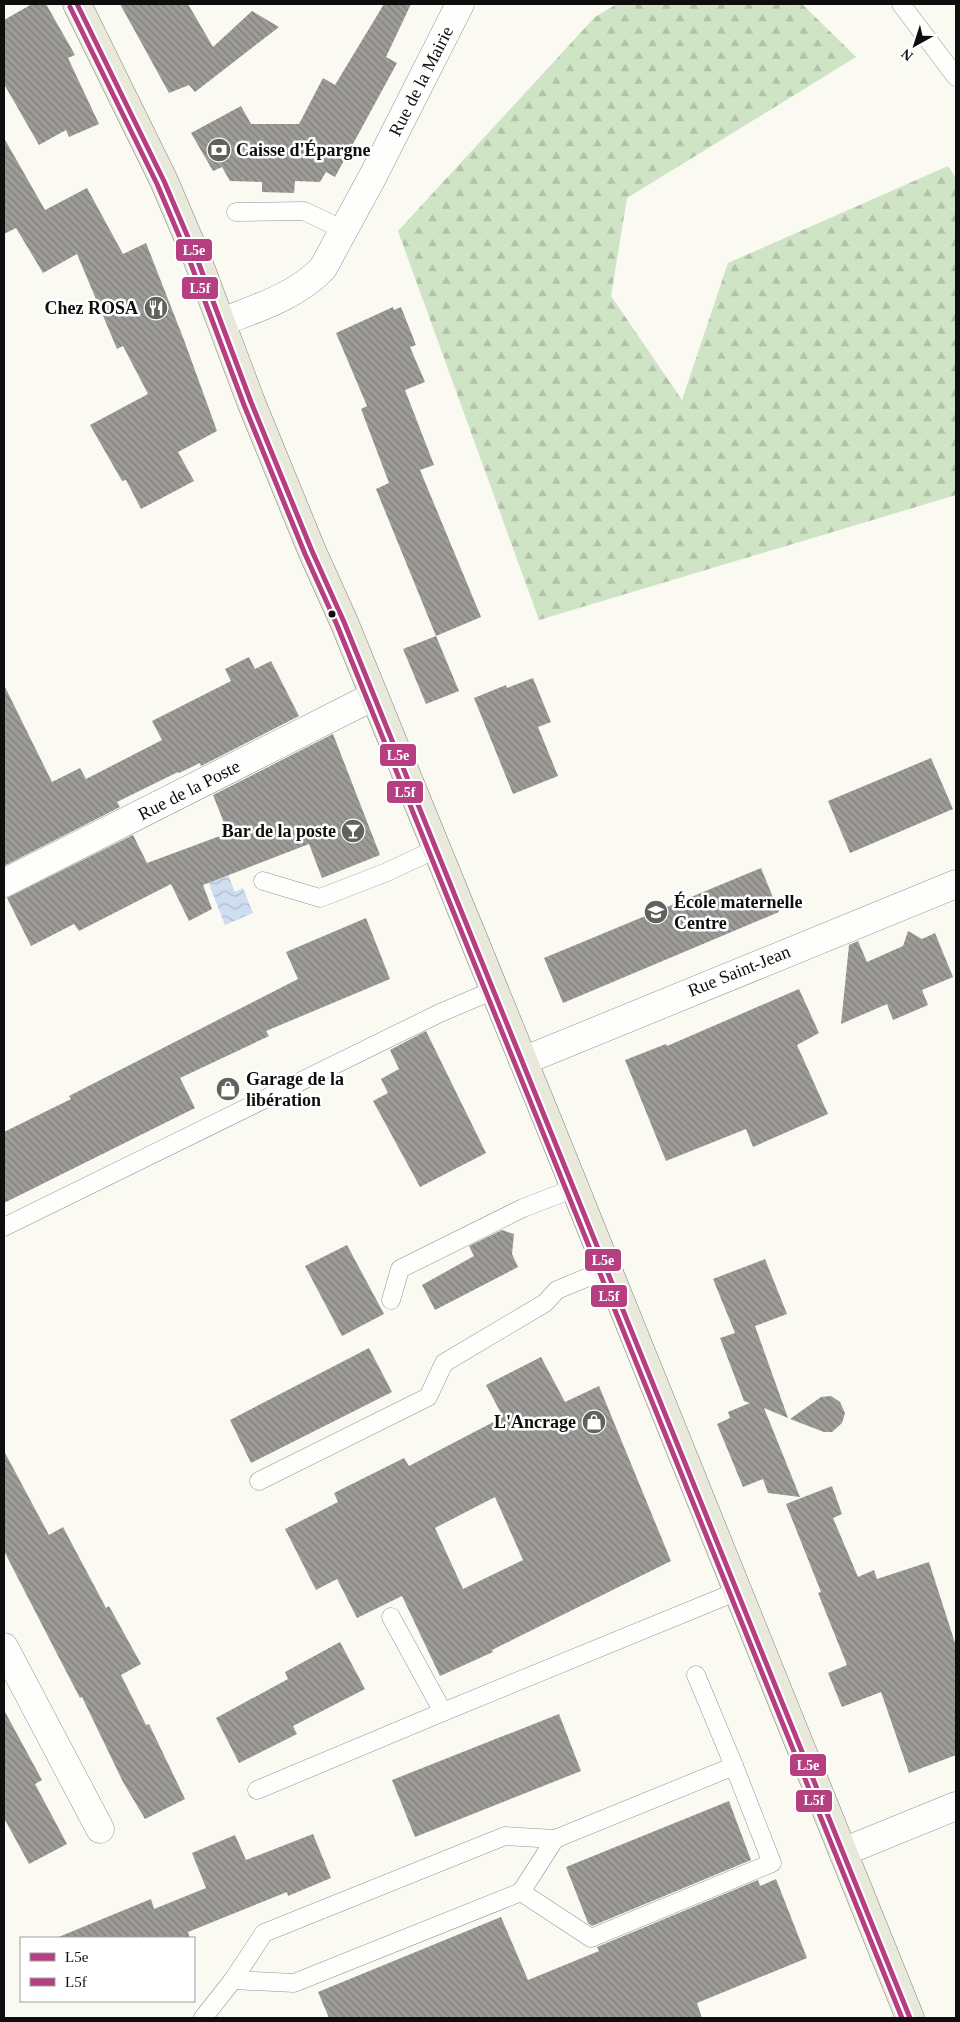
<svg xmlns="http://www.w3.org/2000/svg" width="960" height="2022" font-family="Georgia,serif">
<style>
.forest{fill:url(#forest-firs)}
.water{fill:url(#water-waves)}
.building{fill:url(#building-back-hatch);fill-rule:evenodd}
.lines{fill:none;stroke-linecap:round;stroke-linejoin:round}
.service-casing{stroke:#949491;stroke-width:19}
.minor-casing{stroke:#949491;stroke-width:29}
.primary-casing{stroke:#82827e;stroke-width:29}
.service{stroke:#fefefd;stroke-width:18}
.minor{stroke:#fefefd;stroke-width:28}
.primary{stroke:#e9e9db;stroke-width:28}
.bus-1-casing{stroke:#fff;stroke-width:9}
.bus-2-casing{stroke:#fff;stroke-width:9}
.bus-1{stroke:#b63f82;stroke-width:5}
.bus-2{stroke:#b63f82;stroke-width:5}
.bus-dot{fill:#0e0e0e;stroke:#fff;stroke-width:2}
.labels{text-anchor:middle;stroke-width:5;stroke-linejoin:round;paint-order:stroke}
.street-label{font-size:18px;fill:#0e0e0e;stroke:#fff}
.poi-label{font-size:18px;font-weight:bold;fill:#0e0e0e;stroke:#fff;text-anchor:start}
.line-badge{stroke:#fff;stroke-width:2}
.badge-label{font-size:14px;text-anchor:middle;font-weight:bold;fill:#fff}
</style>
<defs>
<pattern id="forest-firs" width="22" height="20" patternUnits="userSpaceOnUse" patternTransform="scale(1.25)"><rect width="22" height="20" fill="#cfe4c5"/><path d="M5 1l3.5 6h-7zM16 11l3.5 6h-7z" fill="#b1c2a8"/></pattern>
<pattern id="water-waves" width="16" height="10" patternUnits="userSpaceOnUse" patternTransform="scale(1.25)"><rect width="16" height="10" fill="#ceddf0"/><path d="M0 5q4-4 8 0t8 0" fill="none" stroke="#b0bccd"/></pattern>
<pattern id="building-back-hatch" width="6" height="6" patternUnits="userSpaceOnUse" patternTransform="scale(1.25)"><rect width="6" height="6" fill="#9e9c98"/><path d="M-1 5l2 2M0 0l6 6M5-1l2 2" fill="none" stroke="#7f7e7a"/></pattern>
</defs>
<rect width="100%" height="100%" fill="#fafaf3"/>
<path class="forest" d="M617,4H802L856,57L627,198L611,296L682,400L728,263L948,166L956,178V495L539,620L398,231L595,17Z"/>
<path class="water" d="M224,865L235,892L243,888L253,913L225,925L205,874Z"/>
<g class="building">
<path d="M32,4H46L75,55L68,58L99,124L69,137L66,130L39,145L4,84V20Z"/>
<path d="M120,4H188L213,47L252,11L279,27L195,92L189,85L169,93Z"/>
<path d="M384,4H411L386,57L397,63L335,177L326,172L320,182L295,181L294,193L262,192V182L230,181L222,167L213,171L191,133L241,106L251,124H299L323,78L335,85Z"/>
<path d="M4,138L45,210L87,188L123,254L146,243L184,340L217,431L178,452L194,481L141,509L126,480L122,481L90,425L148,394L123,346L117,349L77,254L43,273L16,228L4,234Z"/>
<path d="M393,307L394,310L401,307L416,345L410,347L425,382L405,390L434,465L420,470L481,617L436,636L376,489L389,483L361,409L367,406L336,333Z"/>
<path d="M436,636L459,691L426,704L403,649Z"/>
<path d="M249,657L255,669L271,661L299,716L201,766L200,763L179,773L178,772L117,802L120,807L4,866V685L52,782L80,768L86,779L162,740L152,721L231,681L225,669Z"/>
<path d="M533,678L551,722L538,727L558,776L513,794L474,698L506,685L507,688Z"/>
<path d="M333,734L380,855L322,878L309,844L203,885L212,909L189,921L171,884L79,931L74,924L31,946L7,898L133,835L147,863L228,833L213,795Z"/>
<path d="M931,758L953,809L850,853L828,801Z"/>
<path d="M761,868L779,912L563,1003L544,958Z"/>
<path d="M366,918L390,979L266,1031L269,1036L180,1078L195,1108L4,1203V1132L71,1099L69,1096L298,979L286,952Z"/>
<path d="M908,931L922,939L935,933L953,977L922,990L928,1005L893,1020L887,1004L841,1024L849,945L858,941L867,962L903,946Z"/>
<path d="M799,989L819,1033L797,1045L828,1114L753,1147L746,1129L666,1161L625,1060L666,1044L667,1046Z"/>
<path d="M426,1031L486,1153L420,1187L373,1101L388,1093L381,1079L399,1069L390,1050Z"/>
<path d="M502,1230L514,1234L512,1254L518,1267L435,1310L422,1285L474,1256L469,1246Z"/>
<path d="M347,1245L384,1314L342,1336L305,1266Z"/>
<path d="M765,1259L787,1314L755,1326L788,1418L764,1408L800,1497L768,1493L763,1479L743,1487L717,1424L730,1418L728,1412L750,1403L744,1401L720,1338L735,1333L713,1279Z"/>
<path d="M369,1348L392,1392L251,1463L230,1420Z"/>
<path d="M541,1357L565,1402L599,1386L671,1561L492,1650L493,1652L440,1676L402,1596L357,1618L337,1579L316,1590L285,1529L338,1502L334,1493L404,1458L409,1466L503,1417L486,1385ZM495,1497L523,1560L463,1589L435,1528Z"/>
<path d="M831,1396L840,1402L845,1413L842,1423L832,1432H824L790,1419L821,1397Z"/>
<path d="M4,1451L49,1535L63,1527L106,1608L109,1606L141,1664L121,1675L146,1725L149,1724L185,1799L145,1819L123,1782L82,1697L80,1698L55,1650L4,1551Z"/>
<path d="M832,1486L842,1514L833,1518L858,1577L874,1570L877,1579L929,1562L956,1646V1755L909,1773L881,1692L842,1707L828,1673L847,1665L818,1593L821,1592L786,1504Z"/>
<path d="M340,1642L365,1689L293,1726L297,1734L239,1763L216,1718L288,1679L285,1672Z"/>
<path d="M4,1710L42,1780L35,1784L67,1844L29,1864L4,1818Z"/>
<path d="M559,1714L581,1771L415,1837L392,1780Z"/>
<path d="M729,1801L751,1860L592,1926L588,1923L566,1867Z"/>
<path d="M313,1834L331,1878L288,1896L287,1892L188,1932L190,1938H56L151,1899L154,1909L206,1888L192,1853L235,1835L246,1860Z"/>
<path d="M776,1879L807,1958L697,2003L702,2018H329L318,1992L501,1917L528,1980L599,1951L597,1947L758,1880L760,1886Z"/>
</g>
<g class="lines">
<g class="service-casing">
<g id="service">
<path d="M901,4L956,77"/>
<path d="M236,212L304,211L344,230"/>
<path d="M263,881L320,898L387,872L436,849"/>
<path d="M4,1227L440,1013L494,990"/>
<path d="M391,1300L400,1269L523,1208L575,1188"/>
<path d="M259,1481L428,1397L444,1363L545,1303L557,1290L608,1269"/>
<path d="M391,1617L443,1712"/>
<path d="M257,1790L443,1712L738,1591"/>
<path d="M521,1892L591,1938L772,1863L734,1766"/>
<path d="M233,1980L264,1933L505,1836L555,1839"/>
<path d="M203,2018L233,1980L294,1983L521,1892L555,1839L734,1766L696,1675"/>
</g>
</g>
<g class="minor-casing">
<g id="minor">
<path d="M222,322C257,308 297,296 323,268L373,176L460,4"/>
<path d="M4,883L374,696"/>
<path d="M523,1061L956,884"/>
<path d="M4,1647L100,1829"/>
<path d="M843,1852L956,1806"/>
</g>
</g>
<g class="primary-casing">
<path id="primary" d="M77,4L164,181L196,256L251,402L312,551L344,622L547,1119L910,2018"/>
</g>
<use href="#service" class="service"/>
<use href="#minor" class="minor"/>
<use href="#primary" class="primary"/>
<g class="bus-1-casing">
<path id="bus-1" d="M77,4L164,181L196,256L251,402L312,551L344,622L910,2018"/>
</g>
<g class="bus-2-casing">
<path id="bus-2" d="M70,7L157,184L189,259L244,405L305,554L337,625L902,2018"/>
</g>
<use href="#bus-1" class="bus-1"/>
<use href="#bus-2" class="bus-2"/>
</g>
<defs>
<g id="bank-disc" transform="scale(1.25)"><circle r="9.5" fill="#61615e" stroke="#fff"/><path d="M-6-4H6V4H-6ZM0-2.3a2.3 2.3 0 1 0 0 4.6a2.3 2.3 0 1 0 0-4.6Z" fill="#fff"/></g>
<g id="restaurant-disc" transform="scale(1.25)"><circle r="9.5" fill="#61615e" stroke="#fff"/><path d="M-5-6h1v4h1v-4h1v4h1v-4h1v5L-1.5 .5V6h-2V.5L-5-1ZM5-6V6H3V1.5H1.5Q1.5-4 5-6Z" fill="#fff"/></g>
<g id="bar-disc" transform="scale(1.25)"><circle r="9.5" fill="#61615e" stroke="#fff"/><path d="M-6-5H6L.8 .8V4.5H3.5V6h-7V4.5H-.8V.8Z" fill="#fff"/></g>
<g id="school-disc" transform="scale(1.25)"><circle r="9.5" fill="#61615e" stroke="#fff"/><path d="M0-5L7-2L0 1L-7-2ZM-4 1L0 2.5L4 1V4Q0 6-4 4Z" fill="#fff"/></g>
<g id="shop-disc" transform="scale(1.25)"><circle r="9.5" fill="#61615e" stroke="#fff"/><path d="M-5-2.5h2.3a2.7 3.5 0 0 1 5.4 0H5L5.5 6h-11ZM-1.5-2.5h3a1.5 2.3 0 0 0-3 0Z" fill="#fff"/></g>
</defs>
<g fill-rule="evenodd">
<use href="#bank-disc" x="219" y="150"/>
<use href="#restaurant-disc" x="156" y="308"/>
<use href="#bar-disc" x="353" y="831"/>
<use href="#school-disc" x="656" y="912"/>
<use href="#shop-disc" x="228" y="1089"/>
<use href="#shop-disc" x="594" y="1422"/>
</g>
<circle class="bus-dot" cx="332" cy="614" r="4.5"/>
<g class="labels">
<g class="street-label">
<text transform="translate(421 81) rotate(-63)" y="6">Rue de la Mairie</text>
<text transform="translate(189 790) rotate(-27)" y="6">Rue de la Poste</text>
<text transform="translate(739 971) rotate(-22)" y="6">Rue Saint-Jean</text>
</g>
<g class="poi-label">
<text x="236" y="156">Caisse d'Épargne</text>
<text x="138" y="314" text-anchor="end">Chez ROSA</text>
<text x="336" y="837" text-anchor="end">Bar de la poste</text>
<text x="674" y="908">École maternelle<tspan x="674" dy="21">Centre</tspan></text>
<text x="246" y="1085">Garage de la<tspan x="246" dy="21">libération</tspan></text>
<text x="576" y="1428" text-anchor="end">L'Ancrage</text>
</g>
</g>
<g class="line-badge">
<rect x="175" y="238" width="38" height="24" rx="5" fill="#b63f82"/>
<rect x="181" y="276" width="38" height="24" rx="5" fill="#b63f82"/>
<rect x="379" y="743" width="38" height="24" rx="5" fill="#b63f82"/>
<rect x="386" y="780" width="38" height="24" rx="5" fill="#b63f82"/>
<rect x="584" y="1248" width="38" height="24" rx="5" fill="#b63f82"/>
<rect x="590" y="1284" width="38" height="24" rx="5" fill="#b63f82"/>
<rect x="789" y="1753" width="38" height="24" rx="5" fill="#b63f82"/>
<rect x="795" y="1789" width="38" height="24" rx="5" fill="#b63f82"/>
</g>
<g class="badge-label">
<text x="194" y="255">L5e</text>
<text x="200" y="293">L5f</text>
<text x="398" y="760">L5e</text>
<text x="405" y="797">L5f</text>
<text x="603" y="1265">L5e</text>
<text x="609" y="1301">L5f</text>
<text x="808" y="1770">L5e</text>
<text x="814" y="1805">L5f</text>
</g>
<rect width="960" height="2022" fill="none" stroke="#0e0e0e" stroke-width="10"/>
<rect x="20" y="1937" width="175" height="65" fill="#ffffff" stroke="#9f9f9f"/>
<rect x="30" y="1953" width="25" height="8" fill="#b63f82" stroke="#9f9f9f"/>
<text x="65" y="1962" font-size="15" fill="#0e0e0e">L5e</text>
<rect x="30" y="1978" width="25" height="8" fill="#b63f82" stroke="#9f9f9f"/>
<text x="65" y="1987" font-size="15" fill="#0e0e0e">L5f</text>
<g transform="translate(915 45) rotate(219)" stroke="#ffffff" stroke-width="4" paint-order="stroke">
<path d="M0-4L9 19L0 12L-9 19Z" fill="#0e0e0e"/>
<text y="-8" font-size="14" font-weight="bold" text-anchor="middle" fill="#0e0e0e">N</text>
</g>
</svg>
